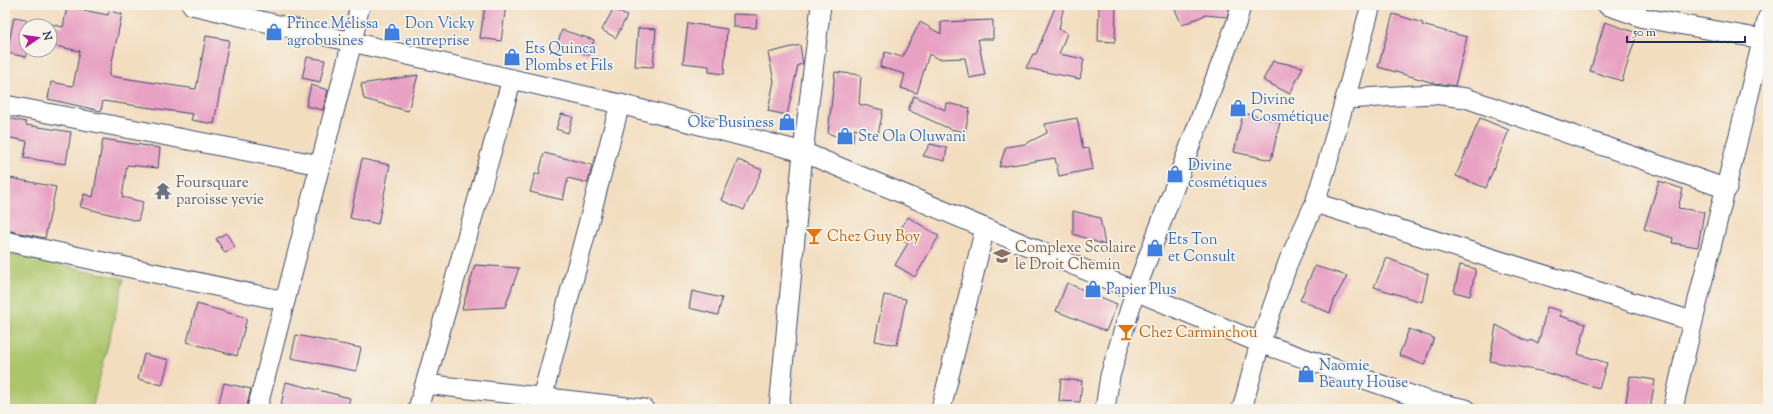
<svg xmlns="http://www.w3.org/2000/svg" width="1773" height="414" font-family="'Sorts Mill Goudy',serif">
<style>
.green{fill:#acc56b;stroke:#647a64}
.building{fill:#e8a0c3}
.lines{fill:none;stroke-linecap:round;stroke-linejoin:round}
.minor-casing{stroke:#3b496d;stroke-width:21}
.minor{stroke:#fff;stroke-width:19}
.labels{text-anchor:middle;stroke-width:3.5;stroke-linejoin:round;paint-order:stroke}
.shop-label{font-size:15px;fill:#366cbe;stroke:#f7f3e8;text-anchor:start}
.worship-label{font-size:15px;fill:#5b616d;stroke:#f7f3e8;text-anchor:start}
.food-label{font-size:15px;fill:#c56008;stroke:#f7f3e8;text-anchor:start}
.education-label{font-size:15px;fill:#785e54;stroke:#f7f3e8;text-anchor:start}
</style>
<rect width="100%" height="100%" fill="#f7f3e8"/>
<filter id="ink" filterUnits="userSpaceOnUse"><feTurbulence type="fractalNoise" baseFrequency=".025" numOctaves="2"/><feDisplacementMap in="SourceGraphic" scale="8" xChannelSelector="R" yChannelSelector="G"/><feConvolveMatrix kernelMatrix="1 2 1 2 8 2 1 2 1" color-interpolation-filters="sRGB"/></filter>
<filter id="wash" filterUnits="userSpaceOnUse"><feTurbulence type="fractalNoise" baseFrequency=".012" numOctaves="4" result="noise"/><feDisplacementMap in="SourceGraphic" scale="16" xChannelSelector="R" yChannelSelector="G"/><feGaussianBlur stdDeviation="0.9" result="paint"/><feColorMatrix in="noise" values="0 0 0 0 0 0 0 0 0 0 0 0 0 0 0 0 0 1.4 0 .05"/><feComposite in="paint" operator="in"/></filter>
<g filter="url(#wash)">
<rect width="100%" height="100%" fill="#f3ddbf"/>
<path class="green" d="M5,252L124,279L92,409H5Z"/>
<g id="blocks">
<g class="building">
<path d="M485,5H506L501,41L480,38Z"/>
<path d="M1056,5H1064L1059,29L1067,33L1059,54L1084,59L1080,79L1026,68L1033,54H1036Z"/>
<path d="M1099,5H1116L1115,42L1098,41Z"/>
<path d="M1173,5H1230L1227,17L1205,15L1182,25Z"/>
<path d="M67,7L108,15L109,11L122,14L109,76L196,89L206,36L229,40L214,124L191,120L193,114L103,101L101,111L48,99L51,82L73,86L80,51L50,45V24L63,27Z"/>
<path d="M613,9L627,16L616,38L602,30Z"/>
<path d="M733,14L757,15L756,28L733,27Z"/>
<path d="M1393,14L1423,23L1422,25L1467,37L1455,86L1434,83L1378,67Z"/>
<path d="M14,17L26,19V57L7,53Z"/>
<path d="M993,20V39H978L985,75L969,78L965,58L938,59L929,54L917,93L901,88L905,74L880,67L885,52L902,57L920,22L941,34V22Z"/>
<path d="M1605,22L1637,33L1622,81L1590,71Z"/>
<path d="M688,23L727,29L724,74L709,72V66L683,63Z"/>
<path d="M638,28L656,29L653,67L635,66Z"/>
<path d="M562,30L594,40L589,55L557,45Z"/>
<path d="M800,45L803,64L798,65L787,115L768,111L774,81L768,53Z"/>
<path d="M307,57L325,60L320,82L302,78Z"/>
<path d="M1273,61L1303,67L1290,94L1263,80Z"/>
<path d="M835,72L861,75L859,104L883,110L878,134L854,129L853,143L828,133Z"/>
<path d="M418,75L408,111L364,99L361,84Z"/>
<path d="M311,85L328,90L323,110L306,106Z"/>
<path d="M914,96L945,110L946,103L970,108L965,132L950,129L908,110Z"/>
<path d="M1243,113L1280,122L1271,160L1234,152Z"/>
<path d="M561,114L573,117L568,133L556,129Z"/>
<path d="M7,118L26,122V125L71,132L66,164L24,158L27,141L5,137Z"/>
<path d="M1077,118L1083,149L1089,148L1093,169L1059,176L1055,158L999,167L1006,147L1025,144L1047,133L1045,124Z"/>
<path d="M1480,118L1509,130L1486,188L1456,176Z"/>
<path d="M103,139L160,148L158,168L127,165L122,197L143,202L138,221L80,207L84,194L93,197Z"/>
<path d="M930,144L947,148L945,161L923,156Z"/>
<path d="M544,153L592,165L588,183L568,178L563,200L530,192L535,174H539Z"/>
<path d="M362,159L390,165L378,224L350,218Z"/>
<path d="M738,160L762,170L744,210L721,200Z"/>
<path d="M5,177L56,187L45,238L5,230Z"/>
<path d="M1659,181L1683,189L1678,208L1704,212L1698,247L1672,243L1673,238L1644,229Z"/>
<path d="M1073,211L1100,218L1105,245L1073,234Z"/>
<path d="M908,217L939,236L915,277L895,265L908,243L896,236Z"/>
<path d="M226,233L235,247L225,253L216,239Z"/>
<path d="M1387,258L1428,274L1422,302L1374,287Z"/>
<path d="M475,265L519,268L505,307L462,309Z"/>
<path d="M1460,265L1476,269L1470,296L1454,292Z"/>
<path d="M1315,266L1347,276L1335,298L1330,313L1300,300Z"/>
<path d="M1067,283L1117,304L1106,331L1056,311Z"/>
<path d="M692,291L722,298L718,315L689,308Z"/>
<path d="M884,295L906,299L897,345L875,341Z"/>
<path d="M197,304L247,318L237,356L187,342Z"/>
<path d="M1547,307L1561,311L1560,316L1586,324L1578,354L1607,363L1599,388L1544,372L1490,361L1496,325L1529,342L1531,340L1538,344Z"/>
<path d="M1409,329L1434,338L1424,365L1399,355Z"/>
<path d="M296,335L361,348L356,371L291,358Z"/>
<path d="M144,354L169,360L162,385L138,379Z"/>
<path d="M1630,376L1655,380L1650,409H1625Z"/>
<path d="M1061,379L1082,381L1080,402L1059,401Z"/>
<path d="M286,382L350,398L347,409H280Z"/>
<path d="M224,383L251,389L246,409H231L218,406Z"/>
</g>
</g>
</g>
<g filter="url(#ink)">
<use href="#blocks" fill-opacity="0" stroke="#3b496d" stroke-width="1"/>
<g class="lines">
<g class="minor-casing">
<g id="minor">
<path d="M192,5L620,104L803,152L1260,343L1428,401L1466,409"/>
<path d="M1607,5L1644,18L1768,40"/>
<path d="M1345,99L1433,94L1466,98L1727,189"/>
<path d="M5,105L320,165"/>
<path d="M1315,203L1692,321"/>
<path d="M5,241L285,301"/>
<path d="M425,384L644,409"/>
<path d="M542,398L620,104"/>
<path d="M257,409L352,42L360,5"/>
<path d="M418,409L512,79"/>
<path d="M779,409L803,152L821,5"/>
<path d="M941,409L985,228"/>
<path d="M1105,409L1110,376L1135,292L1237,21L1241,5"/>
<path d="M1242,409L1260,343L1289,260L1315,203L1330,154L1371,5"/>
<path d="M1673,409C1701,278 1737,148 1768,17"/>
</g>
</g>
<use href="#minor" class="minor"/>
</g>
</g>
<defs>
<g id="shop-bare" transform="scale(1.38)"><path d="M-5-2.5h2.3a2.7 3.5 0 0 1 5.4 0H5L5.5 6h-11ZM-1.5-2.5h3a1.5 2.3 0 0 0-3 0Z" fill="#3f7fe0" stroke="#f7f3e8" stroke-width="2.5" paint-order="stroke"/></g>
<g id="temple-bare" transform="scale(1.38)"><path d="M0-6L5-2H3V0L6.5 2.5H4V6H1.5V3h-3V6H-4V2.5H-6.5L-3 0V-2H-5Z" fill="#6b7280" stroke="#f7f3e8" stroke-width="2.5" paint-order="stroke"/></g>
<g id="bar-bare" transform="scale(1.38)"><path d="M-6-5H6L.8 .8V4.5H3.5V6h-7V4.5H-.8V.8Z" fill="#e8710a" stroke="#f7f3e8" stroke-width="2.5" paint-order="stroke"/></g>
<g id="school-bare" transform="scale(1.38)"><path d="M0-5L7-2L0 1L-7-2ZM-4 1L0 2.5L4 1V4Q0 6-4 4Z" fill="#8d6e63" stroke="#f7f3e8" stroke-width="2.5" paint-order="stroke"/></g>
</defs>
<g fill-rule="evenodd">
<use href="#shop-bare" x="274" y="32"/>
<use href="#shop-bare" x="392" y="32"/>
<use href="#shop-bare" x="512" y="57"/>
<use href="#shop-bare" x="1238" y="108"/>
<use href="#shop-bare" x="787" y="122"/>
<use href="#shop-bare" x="845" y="136"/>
<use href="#shop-bare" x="1175" y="174"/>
<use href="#temple-bare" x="163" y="191"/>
<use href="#bar-bare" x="814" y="236"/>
<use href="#shop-bare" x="1155" y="248"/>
<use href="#school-bare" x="1002" y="256"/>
<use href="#shop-bare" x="1093" y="289"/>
<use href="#bar-bare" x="1126" y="332"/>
<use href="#shop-bare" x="1306" y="374"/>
</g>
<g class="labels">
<g class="shop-label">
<text x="287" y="28">Prince Mélissa<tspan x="287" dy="17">agrobusines</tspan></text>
<text x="405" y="28">Don Vicky<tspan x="405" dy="17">entreprise</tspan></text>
<text x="525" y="53">Ets Quinca<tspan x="525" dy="17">Plombs et Fils</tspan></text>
<text x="1251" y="104">Divine<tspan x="1251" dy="17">Cosmétique</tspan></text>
<text x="774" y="127" text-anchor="end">Oke Business</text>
<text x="858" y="141">Ste Ola Oluwani</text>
<text x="1188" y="170">Divine<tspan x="1188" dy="17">cosmétiques</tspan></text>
<text x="1168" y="244">Ets Ton<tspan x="1168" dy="17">et Consult</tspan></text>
<text x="1106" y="294">Papier Plus</text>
<text x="1319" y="370">Naomie<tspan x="1319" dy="17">Beauty House</tspan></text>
</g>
<g class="worship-label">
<text x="176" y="187">Foursquare<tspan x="176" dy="17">paroisse yevie</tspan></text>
</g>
<g class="food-label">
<text x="827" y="241">Chez Guy Boy</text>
<text x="1139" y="337">Chez Carminchou</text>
</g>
<g class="education-label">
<text x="1015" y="252">Complexe Scolaire<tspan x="1015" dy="17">le Droit Chemin</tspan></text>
</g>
</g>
<rect width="1773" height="414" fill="none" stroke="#f7f3e8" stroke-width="20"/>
<g transform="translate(38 38) rotate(77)"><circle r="19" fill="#f7f3e8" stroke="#9fa5b1"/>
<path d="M0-3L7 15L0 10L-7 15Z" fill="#b5179e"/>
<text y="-6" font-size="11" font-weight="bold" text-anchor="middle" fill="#1b2f5e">N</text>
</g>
<path d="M1627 36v6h118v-6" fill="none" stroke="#1b2f5e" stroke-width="2"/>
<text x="1633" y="36" font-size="12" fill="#1b2f5e" stroke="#f7f3e8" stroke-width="3" paint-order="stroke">50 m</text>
</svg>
